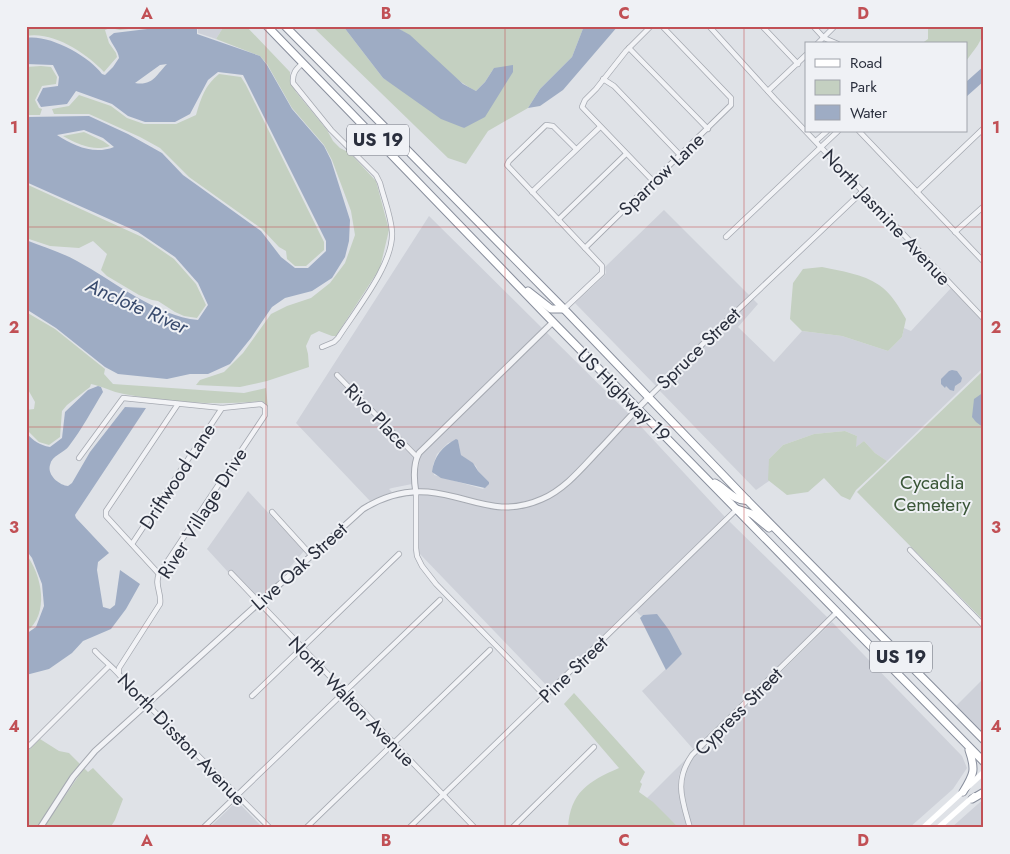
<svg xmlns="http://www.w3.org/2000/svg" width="1010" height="854" font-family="Jost,sans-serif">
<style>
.built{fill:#ced1d9;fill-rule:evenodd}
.green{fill:#c4d0c1}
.water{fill:#9eacc4;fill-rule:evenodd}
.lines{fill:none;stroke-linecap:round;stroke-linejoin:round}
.minor-casing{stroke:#a5a9b1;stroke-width:6}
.tertiary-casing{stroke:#a5a9b1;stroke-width:7}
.trunk-casing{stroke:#888e9c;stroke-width:9}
.minor{stroke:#f2f3f6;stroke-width:4.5}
.tertiary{stroke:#f2f3f6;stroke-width:5}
.secondary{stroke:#fff;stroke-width:5.5}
.trunk{stroke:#fff;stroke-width:7}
.grid{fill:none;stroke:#c15055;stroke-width:1;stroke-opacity:0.55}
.labels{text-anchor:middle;stroke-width:4;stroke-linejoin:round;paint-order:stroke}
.shield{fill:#eff1f5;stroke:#656974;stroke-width:1}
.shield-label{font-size:18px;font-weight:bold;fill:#2a2f3d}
.street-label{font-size:19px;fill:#2a2f3d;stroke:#eff1f5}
.park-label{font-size:19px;fill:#3b5738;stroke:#eff1f5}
.water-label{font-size:20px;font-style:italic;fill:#384a6d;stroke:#eff1f5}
.neatline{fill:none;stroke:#c15055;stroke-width:2}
.grid-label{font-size:16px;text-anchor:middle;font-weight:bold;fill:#c15055}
</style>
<rect width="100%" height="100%" fill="#dfe2e7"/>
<g class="built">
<path d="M198,26H224L216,39L198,33Z"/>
<path d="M664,210L749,295L656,386L575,303L604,276L606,273L605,267Z"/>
<path d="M429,216L542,328L416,452L337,371L334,374L414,457L412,484L392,488L389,489L392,492L370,501L296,423Z"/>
<path d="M951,288L984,322V367L887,461L875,453L864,441L855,448L857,436L845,431L814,434L783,445L769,459V481L756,490L659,390L753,299L758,304L738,327L774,362L802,331L842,336L888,351L902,337L904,328L911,331Z"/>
<path d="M546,332L629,414L575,471L560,485L541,497L519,503L502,505L439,491L418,490L417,474L421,455ZM458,440L461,455L476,466L478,471L489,482L483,489L434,475L433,465L437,454L448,443Z"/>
<path d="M633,418L725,517L549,688L419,553L418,495L428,494L438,496L503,511L521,508L544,501L563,489L579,475Z"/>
<path d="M248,491L304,551L276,583L258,599L231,570L228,572L207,549Z"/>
<path d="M729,521L828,618L693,749L642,691L682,654L643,615L641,616L636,611Z"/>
<path d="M832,622L962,756L967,768L953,789L909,828H692L683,788L687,767L694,757Z"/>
<path d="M984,678V736L956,706Z"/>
<path d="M686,759L679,775L678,787L687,828H679L647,798Z"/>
<path d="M984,799V828H951L978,804Z"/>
<path d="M237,801L263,828H209Z"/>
</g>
<g class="green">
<path d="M26,26H154L120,30L110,28L105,30L109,43L116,53L117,57L104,72C87,54 54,31 26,36Z"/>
<path d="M224,26H246L290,72V80L296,92L327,130L333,141L340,148L350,153L376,181L389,230L380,268L336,336H332L319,331L311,335L306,346L308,354L309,367L267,381L240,387L196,385L200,380L224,372L243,353L271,314L287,306L311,298L330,283L345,263L355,235L351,211L332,160L324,145L292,108L267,64L260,56L216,39Z"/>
<path d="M312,26H343L383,78L464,128L494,68L485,82L476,91C445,76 425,43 394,26H584L572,57L540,89L528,108L488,131L466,164L448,158Z"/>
<path d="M928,26H984C984,40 974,50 966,61V44H921L928,39Z"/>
<path d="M41,66L51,67L57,77L56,84L42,86L35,100L39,108L42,109L40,115H27L26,67Z"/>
<path d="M219,74L241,77L246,85L324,242V250L306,266H295L287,259L286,251L279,247L262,229L189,177L160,148L140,137L89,114H54L52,109L69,106L79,95L111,106L127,118L144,124H176L196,115C201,98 205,85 219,74Z"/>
<path d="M84,132L103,141L110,146C94,152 77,144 63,136Z"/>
<path d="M26,184L142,237L174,259L196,284L206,305L197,318L184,316L175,312L158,301L152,300L139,295L107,276L101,270L107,254L93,241L79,248L50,246L26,238Z"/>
<path d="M822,267C841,271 863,274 879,285C891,293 899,307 906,319L902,337L888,351L842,336L802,331L790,319L793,283L803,269Z"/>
<path d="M26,312L55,329L105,369L104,374L113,384L244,393L266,388L268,408L265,403L261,401C218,406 166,402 124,394C112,392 102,386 91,384L90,387L67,405L62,411L60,437L49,445L39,442L26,429V410L34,409L35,402L26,386Z"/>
<path d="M984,370V621L857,492Z"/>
<path d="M845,431L857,436L856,447L864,441L875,453L887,461L856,490L850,500L841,496L824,478L808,492L787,495L768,480L769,459L783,445L814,434Z"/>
<path d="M26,554C42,575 50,614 26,632Z"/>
<path d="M574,693L645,772L640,782L642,784L639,792L653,802L679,828H568C570,792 589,781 619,768L564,704Z"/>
<path d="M40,739L59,751L69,753L80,764L37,828H26V746L30,749Z"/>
<path d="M84,768L88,772L93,768L123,799L115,820L110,828H43Z"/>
</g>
<g class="water">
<path d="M172,26H197V34L260,56L267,65L292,109L324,146L331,160L350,220L349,241L345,257L332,278L312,291L285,298L272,307L251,338L230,364L208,374H190L167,379L118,374L105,367L56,328L26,309V240C43,247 61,252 77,261C114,281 156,316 198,320L208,305L198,283L175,257L138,232L26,182V117L89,116L128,134L162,153L183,175L261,231L281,257L295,268H308L326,251V241L243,75L218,72L208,80L190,114L175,122H145L128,116L112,104L76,91L67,104L41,107L37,100L43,88L58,86L59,77L53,65L26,64V38C49,34 89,56 102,74L105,75L113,67L119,58C118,50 112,45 109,37L114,33ZM167,64C156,75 153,86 135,83L160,65ZM84,130L103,138L114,147C94,155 74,146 57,135Z"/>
<path d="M343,26H394L410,35L463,84L476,91L485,82L494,68L513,65V72L485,117L464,128L441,119L383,78Z"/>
<path d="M584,26H618L563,90L540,106L528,108L540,89L572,57Z"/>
<path d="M984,66V81L966,97V82Z"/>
<path d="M952,370L957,371L962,378L961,382L955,386L954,391L950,390L946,386L945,388L941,384V379L949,371Z"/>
<path d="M98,386L101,387L103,392C92,410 82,429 69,446C64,453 52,455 50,465C47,475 59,485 68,486L72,483L90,452L125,407L146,408L75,515L76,518L109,553L98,562L97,570L103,607L110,609L115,605L120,570L140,584L126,609L111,629L83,641L72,653L49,669L26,675V634L36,627L44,606L42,584L32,558L26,550V433C34,441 39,445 50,447L62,438L65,412L88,390Z"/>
<path d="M984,392V428L976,422L972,417L974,399Z"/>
<path d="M456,439L458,440L461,455L473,463L478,471L489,482V484L485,488L441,478L432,472C434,456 442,447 456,439Z"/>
<path d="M657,614L669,630L682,654L666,670L640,618L643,615Z"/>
</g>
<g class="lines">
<g class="minor-casing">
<g id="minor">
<path d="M651,26L626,51L596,89L585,100L582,107L653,181"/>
<path d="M709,26L775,99L984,319"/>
<path d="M762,26L798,64"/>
<path d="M813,26L824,38L838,44"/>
<path d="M817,44L835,26"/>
<path d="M629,48L708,129"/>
<path d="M303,63C296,69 292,73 293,83L331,130L376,175L380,183C384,199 391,216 392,232C394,264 355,311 338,338L334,342L322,347"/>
<path d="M603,79L614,86L681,156"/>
<path d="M768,91L806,55"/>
<path d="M859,131L984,262"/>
<path d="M816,141L827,131"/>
<path d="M532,192L600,127"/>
<path d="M917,192L984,128"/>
<path d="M558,220L626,154"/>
<path d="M955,232L984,206"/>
<path d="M726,237L838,131"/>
<path d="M585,248L731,105V98L662,26"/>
<path d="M564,309L602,273V266L507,165L509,161L546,125L553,126L576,149"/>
<path d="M337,375L417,457"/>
<path d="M649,397L722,325L863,191"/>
<path d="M79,458L123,398L222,408L261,404L265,407V415L159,574C154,585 162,593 160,604L119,668V672"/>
<path d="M416,493V548L417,556L422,566L436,584L545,696"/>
<path d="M272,512L311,555"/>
<path d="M132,544L222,408"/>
<path d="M910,550L984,626"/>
<path d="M231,573L475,828"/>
<path d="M159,574L106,516V511L178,404"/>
<path d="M95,651C105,662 117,670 125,682L270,828"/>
<path d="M252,696L399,554"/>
<path d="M29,746L109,666"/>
<path d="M203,828L440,600"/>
<path d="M306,828L490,650"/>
<path d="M409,828L737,509"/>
<path d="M512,828L594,747"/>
<path d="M690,828C682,799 674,781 692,755L837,612"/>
</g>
</g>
<g class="tertiary-casing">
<g id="tertiary">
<path d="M416,493C414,481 413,464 419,453L553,322"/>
<path d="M40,828L73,777L95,751L363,509C382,497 404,490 428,492C471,496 497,519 542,499C565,489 582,468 599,450C616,432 632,414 649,397"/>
</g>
</g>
<g class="trunk-casing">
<g id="trunk">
<path d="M267,26L553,322L984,762"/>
<path d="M285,26L564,309L747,500L984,740"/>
<path d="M528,291L551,309H564"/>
<path d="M715,483C725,488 735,502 747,500"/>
<path d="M737,509L752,514L769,528"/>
<path d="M963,792C974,774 976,770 969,750"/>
<path d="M972,799L984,792"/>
</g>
</g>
<use href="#minor" class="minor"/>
<use href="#tertiary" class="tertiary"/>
<g class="secondary">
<path d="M923,828L984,772"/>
<path d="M938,828L974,796"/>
</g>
<use href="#trunk" class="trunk"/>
</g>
<path class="grid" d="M266,26V828M505,26V828M744,26V828M26,227H984M26,427H984M26,627H984"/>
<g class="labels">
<g class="shield">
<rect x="347" y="124.5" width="62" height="31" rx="4"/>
<rect x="870" y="641.5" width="62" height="31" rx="4"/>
</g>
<g class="shield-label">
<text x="378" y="146">US 19</text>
<text x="901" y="663">US 19</text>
</g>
<g class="street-label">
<text transform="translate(661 174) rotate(-44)" y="7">Sparrow Lane</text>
<text transform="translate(887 217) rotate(47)" y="7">North Jasmine Avenue</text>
<text transform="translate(698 348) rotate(-44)" y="7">Spruce Street</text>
<text transform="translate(624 395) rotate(45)" y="7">US Highway 19</text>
<text transform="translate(377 416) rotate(46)" y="7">Rivo Place</text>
<text transform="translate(177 476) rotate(-57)" y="7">Driftwood Lane</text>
<text transform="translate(202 513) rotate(-58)" y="7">River Village Drive</text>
<text transform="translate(299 566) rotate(-42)" y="7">Live Oak Street</text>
<text transform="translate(573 669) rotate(-44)" y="7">Pine Street</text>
<text transform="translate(352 701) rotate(46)" y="7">North Walton Avenue</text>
<text transform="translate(738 711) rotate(-45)" y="7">Cypress Street</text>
<text transform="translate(182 739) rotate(46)" y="7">North Disston Avenue</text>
</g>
<g class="park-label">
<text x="932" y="489">Cycadia<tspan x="932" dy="22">Cemetery</tspan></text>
</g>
<g class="water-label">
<text transform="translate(137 306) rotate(24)" y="7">Anclote River</text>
</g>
</g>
<rect width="1010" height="854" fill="none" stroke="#eff1f5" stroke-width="55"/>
<rect x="805" y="42" width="162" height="90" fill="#eff1f5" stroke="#a0a3ab"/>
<rect x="815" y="59" width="25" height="8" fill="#ffffff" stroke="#a0a3ab"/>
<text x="850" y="68" font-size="15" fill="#2a2f3d">Road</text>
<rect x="815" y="80" width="25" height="15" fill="#c4d0c1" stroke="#a0a3ab"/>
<text x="850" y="92" font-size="15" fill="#2a2f3d">Park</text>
<rect x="815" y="105" width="25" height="15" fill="#9eacc4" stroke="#a0a3ab"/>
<text x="850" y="118" font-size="15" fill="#2a2f3d">Water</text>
<rect x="28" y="28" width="954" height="798" class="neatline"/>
<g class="grid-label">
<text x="147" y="19">A</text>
<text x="386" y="19">B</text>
<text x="624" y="19">C</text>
<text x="863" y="19">D</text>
<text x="14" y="133">1</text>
<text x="996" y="133">1</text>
<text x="14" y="333">2</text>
<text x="996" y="333">2</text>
<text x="14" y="533">3</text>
<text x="996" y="533">3</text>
<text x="14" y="732">4</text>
<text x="996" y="732">4</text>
<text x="147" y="846">A</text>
<text x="386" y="846">B</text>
<text x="624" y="846">C</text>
<text x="863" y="846">D</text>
</g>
</svg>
